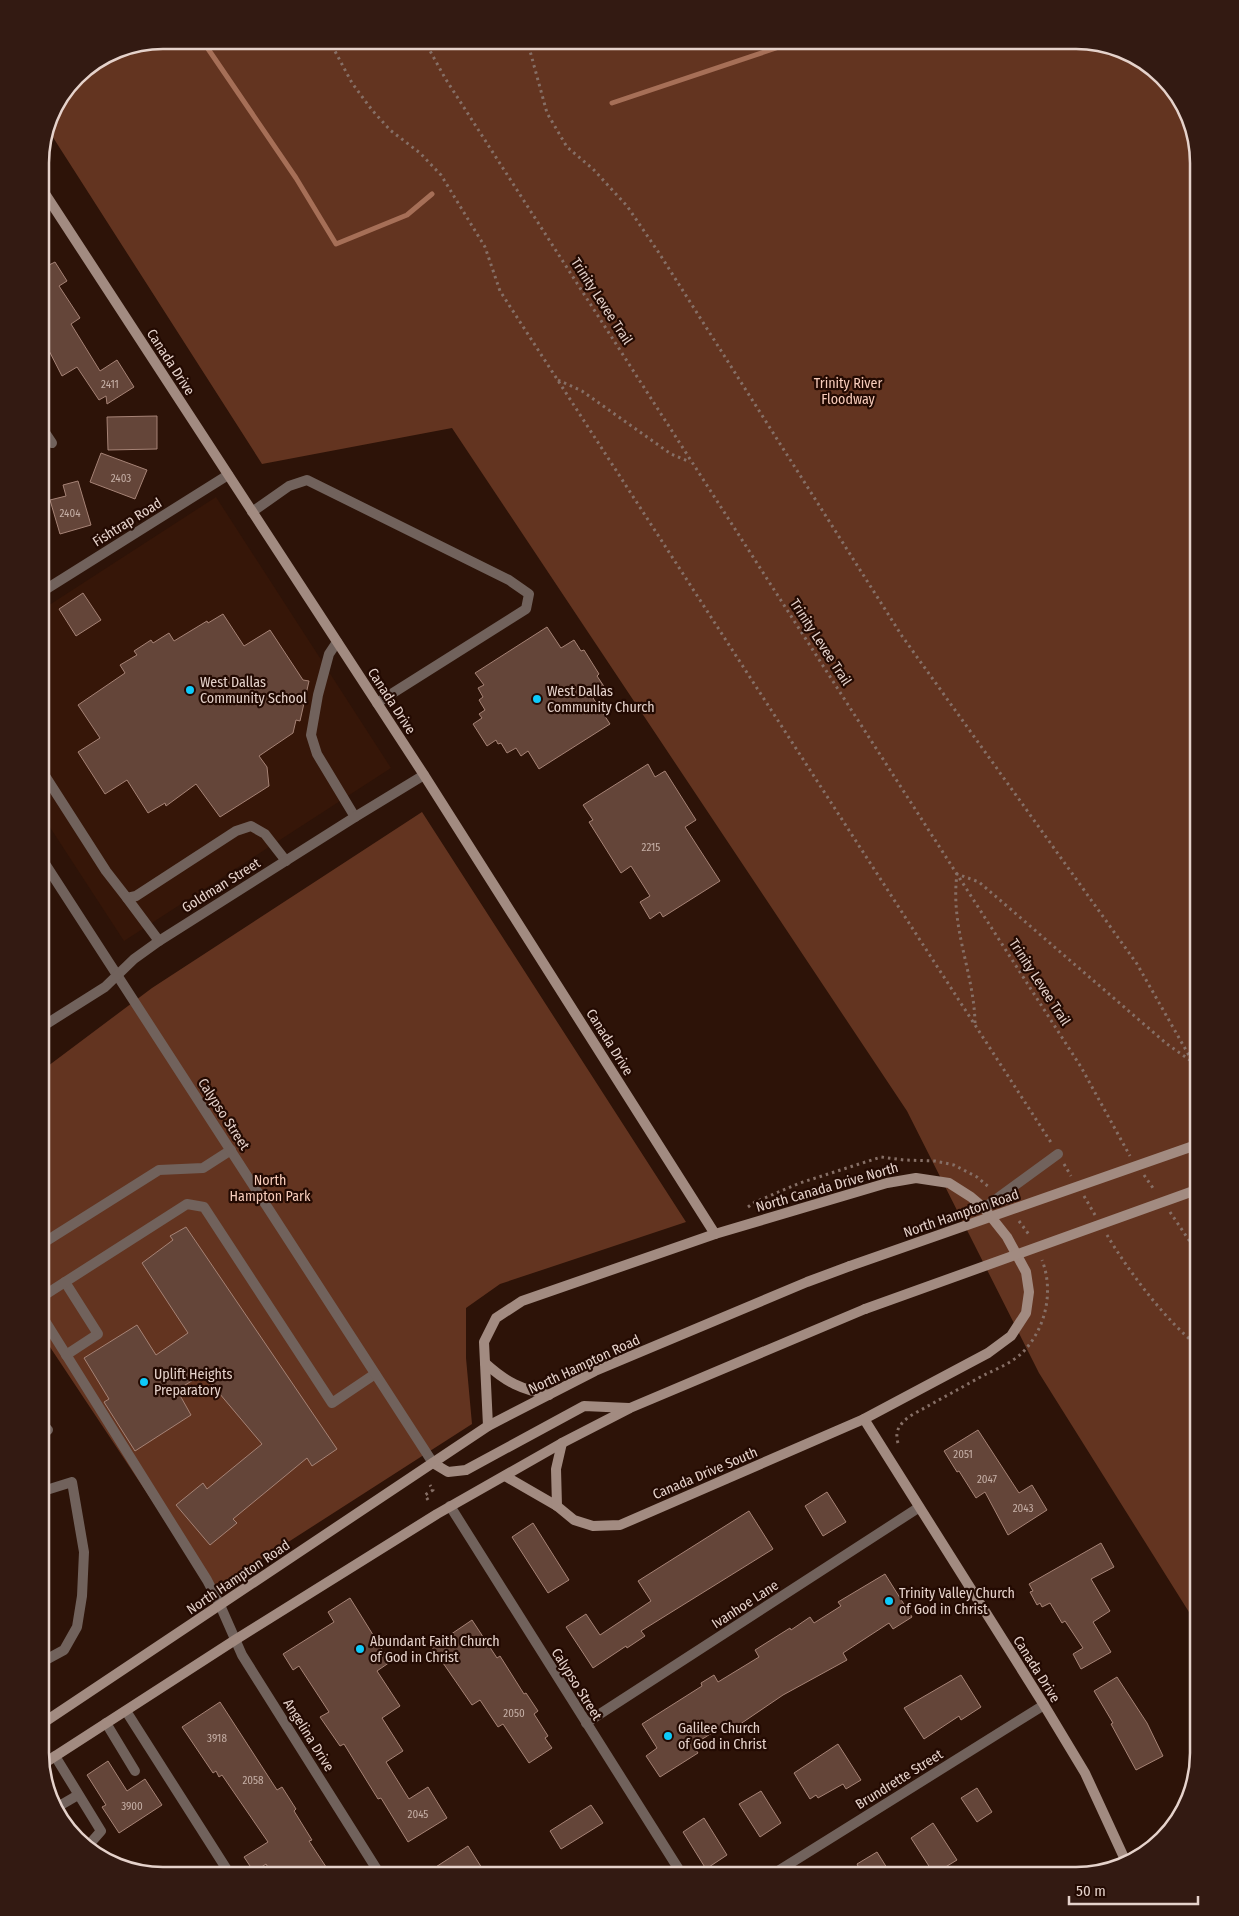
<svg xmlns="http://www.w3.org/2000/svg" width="1239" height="1916" font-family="'Fira Sans Condensed',sans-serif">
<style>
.built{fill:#361608}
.green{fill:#633420}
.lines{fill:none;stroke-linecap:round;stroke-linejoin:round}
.stream{stroke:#a66f57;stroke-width:5}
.building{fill:#644539;stroke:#a68376}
.path{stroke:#866f66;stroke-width:3;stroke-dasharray:2.5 4;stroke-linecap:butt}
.lane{stroke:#71625c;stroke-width:10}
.street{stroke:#71625c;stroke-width:10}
.secondary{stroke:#a28b81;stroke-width:10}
.secondary-bridge{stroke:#a28b81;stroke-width:10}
.poi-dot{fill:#0ecafa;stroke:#230a02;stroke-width:2}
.labels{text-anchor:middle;stroke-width:4.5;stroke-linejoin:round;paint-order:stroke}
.number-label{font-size:11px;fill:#c5afa6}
.street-label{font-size:14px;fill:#e5d2cb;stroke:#230a02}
.park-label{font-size:14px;fill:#f7ccbb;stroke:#230a02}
.poi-label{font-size:14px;fill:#e5d2cb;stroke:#230a02;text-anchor:start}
.rim{fill:none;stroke:#e5d2cb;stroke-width:2.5}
</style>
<rect width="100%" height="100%" fill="#2d1308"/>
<path class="built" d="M216,497L391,768L124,941L40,812V611Z"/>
<g class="green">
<path d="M163,40H1084L1145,61L1186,108L1199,163V1628L1039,1373L907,1111L452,428L262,464L47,128L49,116L76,76L116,49Z"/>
<path d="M422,812L686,1222L500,1284L466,1308V1358L472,1424L212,1591L40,1332V1072L152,988Z"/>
</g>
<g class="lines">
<g class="stream">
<path d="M202,40L296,178L336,244L407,215L432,194"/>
<path d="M612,103L800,40"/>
</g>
</g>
<g class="building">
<path d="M40,251L49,265L55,262L67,281L59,286L80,318L71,324L100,371L117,360L134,387L107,404L106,396L99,400L77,367L62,376L44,341L40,344Z"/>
<path d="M157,416V449L108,450L107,417Z"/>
<path d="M101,453L147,470L135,499L90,482Z"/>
<path d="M78,481L91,525L60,534L50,500L66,496L63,485Z"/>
<path d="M83,593L101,620L76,636L59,609Z"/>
<path d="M223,614L244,646L270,630L303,680L309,681L300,721L296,720L293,733L259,756L267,767L269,786L220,817L196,784L166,806L165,803L148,813L127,780L105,794L78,752L100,738L78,705L125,673L120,665L137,655L134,651L151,640L153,643L169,633L174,641L207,621L208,623Z"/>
<path d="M547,627L561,648L574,640L581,651L584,650L599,674L597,676L605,688L599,691L600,694L593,698L610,724L539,769L528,751L521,756L516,748L507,753L501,743L498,744L496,740L487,746L473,724L482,718L479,714L485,710L479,700L483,697L478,688L484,685L475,673Z"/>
<path d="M648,764L655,777L665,771L696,820L685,827L720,881L663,917L660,912L650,919L640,902L650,896L631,866L621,873L589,822L593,820L583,805Z"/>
<path d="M186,1227L337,1449L312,1466L307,1458L233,1519L237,1523L210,1545L176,1505L203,1483L207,1489L262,1444L203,1374L177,1390L191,1415L135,1451L104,1402L109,1399L84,1358L137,1325L156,1355L188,1333L142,1263L173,1240L170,1236Z"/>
<path d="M978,1430L1019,1493L1032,1485L1047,1510L1008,1535L985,1492L976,1498L959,1471L957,1472L944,1451Z"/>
<path d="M827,1492L846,1522L823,1536L805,1506Z"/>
<path d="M749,1511L773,1549L641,1631L645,1636L627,1648L626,1646L593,1668L566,1627L586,1614L600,1635L651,1601L638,1581Z"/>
<path d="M533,1523L569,1580L548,1593L512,1537Z"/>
<path d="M1101,1543L1114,1567L1091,1579L1110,1611L1093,1622L1111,1652L1081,1669L1073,1654L1083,1648L1065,1621L1062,1623L1050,1603L1042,1607L1040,1603L1037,1605L1030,1592L1033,1591L1029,1584Z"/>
<path d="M885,1574L912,1617L893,1629L889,1623L843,1653L847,1660L783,1695L730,1731L726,1724L693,1745L698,1753L660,1777L646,1756L657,1748L642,1724L702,1686L701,1683L714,1675L718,1682L759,1657L755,1650L790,1628L791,1630L810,1617L814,1623L841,1606L838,1602Z"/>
<path d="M350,1598L390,1662L377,1671L400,1706L382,1718L403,1751L386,1762L409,1799L428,1787L447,1818L408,1842L381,1798L378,1799L344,1744L340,1746L320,1717L329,1712L299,1666L293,1670L283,1654L334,1622L328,1612Z"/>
<path d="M472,1620L497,1658L500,1656L524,1694L526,1693L538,1711L534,1714L548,1736L545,1738L552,1748L529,1763L503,1724L498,1727L480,1700L472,1705L432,1647Z"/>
<path d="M961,1675L981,1707L961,1720L959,1716L924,1739L904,1708Z"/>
<path d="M1117,1677L1147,1723L1163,1756L1136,1770L1111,1724L1113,1723L1094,1691Z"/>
<path d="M220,1702L277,1790L282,1787L296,1809L294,1811L312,1840L309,1841L332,1876H273L266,1864L254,1872L244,1857L268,1842L222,1775L219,1777L216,1771L213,1773L182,1727Z"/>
<path d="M838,1744L861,1780L846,1789L843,1784L818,1798L816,1795L810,1799L794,1773Z"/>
<path d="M108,1761L127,1791L145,1779L162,1805L119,1833L102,1807L106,1805L87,1775Z"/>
<path d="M977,1788L992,1812L977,1822L961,1798Z"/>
<path d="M761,1791L781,1823L760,1837L739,1804Z"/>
<path d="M591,1805L603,1823L561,1849L550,1831Z"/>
<path d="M704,1818L727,1855L706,1869L683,1832Z"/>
<path d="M933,1823L957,1860L934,1874L911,1838Z"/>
<path d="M468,1846L487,1876H422Z"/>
<path d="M877,1852L892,1876H842L858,1866L857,1864Z"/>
</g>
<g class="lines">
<g class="path">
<path d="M329,40L352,83L372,110L390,130L420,153L441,175L485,247L500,291L1052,1144"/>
<path d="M424,40L445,78L1081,1067L1130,1156"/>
<path d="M527,40L547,113L567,147L593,169L627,206L659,253L902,636L1137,964L1199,1073"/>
<path d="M558,380L582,391L671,454L690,462"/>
<path d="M975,1023C974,972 950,928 957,874L979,882L1167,1044L1191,1061"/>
<path d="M1064,1164L1071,1176"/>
<path d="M1144,1175L1155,1191"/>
<path d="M1084,1196L1095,1215"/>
<path d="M748,1207L755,1202L800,1183L881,1157L904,1160L935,1161L954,1165L977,1177L990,1188"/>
<path d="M1170,1212L1199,1255"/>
<path d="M1019,1221L1030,1236"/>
<path d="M1107,1235C1129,1272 1166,1321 1199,1347"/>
<path d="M898,1443C894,1430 901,1423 910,1416C935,1402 959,1389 984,1375C997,1369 1013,1362 1023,1352C1046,1328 1054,1291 1042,1260"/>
<path d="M428,1500L425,1495L433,1490L430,1485"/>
</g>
<g class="lane">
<path d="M252,512L289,486L307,480L509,580L529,594L526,609L377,703"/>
<path d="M337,642L329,654L318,695L311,735L317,754L355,817"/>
<path d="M40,768L106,871L127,898L136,896L236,831L251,826L265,834L286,861"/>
<path d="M127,898L159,941"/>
<path d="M984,1208L1058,1154"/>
<path d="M40,1245L159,1170L203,1168L231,1150"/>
<path d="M65,1282L98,1334L66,1355"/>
<path d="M40,1298L187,1204L204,1207L332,1403L375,1374"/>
<path d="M40,1313L207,1580L220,1605"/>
<path d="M40,1435L48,1430L40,1420"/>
<path d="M40,1663L64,1650L77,1627L82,1596L84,1552L72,1482L40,1492"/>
<path d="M126,1711L231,1876"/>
<path d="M106,1723L135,1771"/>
<path d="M55,1756L101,1831L87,1847"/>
<path d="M54,1809L78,1795"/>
</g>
<g class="street">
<path d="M40,425L52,443"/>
<path d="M40,593L228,475"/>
<path d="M40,856L433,1463"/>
<path d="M40,1028L105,987L134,959L159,941L355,817L424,775"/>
<path d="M450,1506L683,1876"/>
<path d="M220,1605L242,1655L381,1876"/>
<path d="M586,1723L918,1508"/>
<path d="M770,1876L1044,1705"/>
</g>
<g class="secondary">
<path d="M40,186L424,775L715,1234"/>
<path d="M485,1363C507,1383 521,1389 549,1395"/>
<path d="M864,1419L1044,1705L1085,1773L1127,1864"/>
<path d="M488,1426L484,1342L496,1318L522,1301L715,1234L887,1183L916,1178L949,1183L971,1197L984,1208L1007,1237L1026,1272L1029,1292L1026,1313L1011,1336L988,1353L864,1419L620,1525L593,1526L574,1520L557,1506L505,1476"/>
<path d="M433,1463L448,1472L466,1470L584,1406L629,1408"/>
<path d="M557,1506L556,1469L562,1443"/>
<path d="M40,1725L488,1426L595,1371L807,1282L850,1266"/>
<path d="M43,1764L235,1640L437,1514L562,1443L630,1408L865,1309"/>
</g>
<g class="secondary-bridge">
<path d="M850,1266L1199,1144"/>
<path d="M865,1309L1199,1189"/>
</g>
</g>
<g class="poi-dot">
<circle cx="190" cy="690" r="5"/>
<circle cx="537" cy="699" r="5"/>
<circle cx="144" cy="1382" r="5"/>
<circle cx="889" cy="1601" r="5"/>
<circle cx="360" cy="1649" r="5"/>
<circle cx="668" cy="1736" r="5"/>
</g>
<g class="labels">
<g class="number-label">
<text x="110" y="388">2411</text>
<text x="121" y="482">2403</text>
<text x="70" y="517">2404</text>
<text x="651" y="851">2215</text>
<text x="963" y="1458">2051</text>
<text x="987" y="1483">2047</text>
<text x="1023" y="1512">2043</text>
<text x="514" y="1717">2050</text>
<text x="217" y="1742">3918</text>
<text x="253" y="1784">2058</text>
<text x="132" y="1810">3900</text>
<text x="418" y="1818">2045</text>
</g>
<g class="street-label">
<text transform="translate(602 301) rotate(57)" y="5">Trinity Levee Trail</text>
<text transform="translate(171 362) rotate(57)" y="5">Canada Drive</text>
<text transform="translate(127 522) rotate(-32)" y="5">Fishtrap Road</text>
<text transform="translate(821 642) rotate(57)" y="5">Trinity Levee Trail</text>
<text transform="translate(392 701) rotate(57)" y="5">Canada Drive</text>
<text transform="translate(221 885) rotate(-32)" y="5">Goldman Street</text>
<text transform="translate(1040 982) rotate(57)" y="5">Trinity Levee Trail</text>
<text transform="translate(610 1042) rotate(58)" y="5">Canada Drive</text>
<text transform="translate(224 1114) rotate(57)" y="5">Calypso Street</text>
<text transform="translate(827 1187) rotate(-16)" y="5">North Canada Drive North</text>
<text transform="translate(961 1213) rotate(-19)" y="5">North Hampton Road</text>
<text transform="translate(584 1364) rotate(-25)" y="5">North Hampton Road</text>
<text transform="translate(705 1473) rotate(-23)" y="5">Canada Drive South</text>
<text transform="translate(238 1577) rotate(-34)" y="5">North Hampton Road</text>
<text transform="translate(745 1604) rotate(-33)" y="5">Ivanhoe Lane</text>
<text transform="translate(1037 1669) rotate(58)" y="5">Canada Drive</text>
<text transform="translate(577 1684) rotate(58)" y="5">Calypso Street</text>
<text transform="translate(309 1735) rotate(58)" y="5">Angelina Drive</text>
<text transform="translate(899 1779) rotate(-32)" y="5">Brundrette Street</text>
</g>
<g class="park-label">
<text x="848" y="388">Trinity River<tspan x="848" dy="16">Floodway</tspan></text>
<text x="270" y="1185">North<tspan x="270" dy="16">Hampton Park</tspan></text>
</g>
<g class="poi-label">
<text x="200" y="687">West Dallas<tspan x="200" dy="16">Community School</tspan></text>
<text x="547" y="696">West Dallas<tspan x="547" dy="16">Community Church</tspan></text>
<text x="154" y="1379">Uplift Heights<tspan x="154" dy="16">Preparatory</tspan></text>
<text x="899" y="1598">Trinity Valley Church<tspan x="899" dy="16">of God in Christ</tspan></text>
<text x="370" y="1646">Abundant Faith Church<tspan x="370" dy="16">of God in Christ</tspan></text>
<text x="678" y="1733">Galilee Church<tspan x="678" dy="16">of God in Christ</tspan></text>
</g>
</g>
<path d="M0 0H1239V1916H0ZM163 49H1076A114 114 0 0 1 1190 163V1753A114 114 0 0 1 1076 1867H163A114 114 0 0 1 49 1753V163A114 114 0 0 1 163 49Z" fill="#331a12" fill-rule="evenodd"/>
<path class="rim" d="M163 49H1076A114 114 0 0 1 1190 163V1753A114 114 0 0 1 1076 1867H163A114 114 0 0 1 49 1753V163A114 114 0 0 1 163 49Z"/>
<path d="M1069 1896v8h129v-8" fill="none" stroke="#e5d2cb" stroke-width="2.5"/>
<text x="1076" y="1896" font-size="15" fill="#e5d2cb" stroke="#230a02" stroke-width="4" paint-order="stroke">50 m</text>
</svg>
